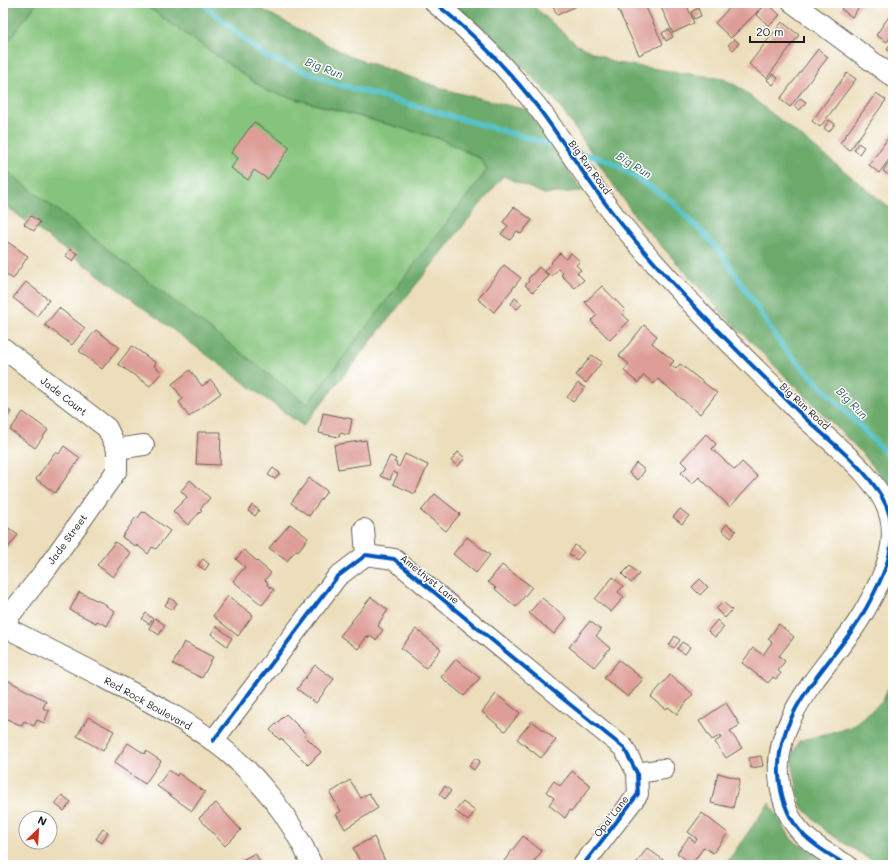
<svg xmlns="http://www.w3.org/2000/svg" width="896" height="868" font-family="Mali,sans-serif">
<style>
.green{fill:#85c47c;stroke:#50704c}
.forest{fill:#6caa6c;stroke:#446344}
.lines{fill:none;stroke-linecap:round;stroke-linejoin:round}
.stream{stroke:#55c3ca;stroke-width:5.5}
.building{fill:#de9e97}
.minor-casing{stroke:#656054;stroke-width:22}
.minor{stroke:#fff;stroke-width:20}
.cycleway-casing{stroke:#fff;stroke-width:6}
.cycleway{stroke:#0057b8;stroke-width:4}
.labels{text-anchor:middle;stroke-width:3;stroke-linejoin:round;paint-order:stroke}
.street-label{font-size:10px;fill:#1c1c1c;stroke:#fff}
.water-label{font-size:11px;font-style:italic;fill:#335f62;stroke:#fff}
</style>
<rect width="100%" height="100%" fill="#fff"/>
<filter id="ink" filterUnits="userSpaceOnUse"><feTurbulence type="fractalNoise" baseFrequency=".025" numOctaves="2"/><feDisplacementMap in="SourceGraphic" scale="8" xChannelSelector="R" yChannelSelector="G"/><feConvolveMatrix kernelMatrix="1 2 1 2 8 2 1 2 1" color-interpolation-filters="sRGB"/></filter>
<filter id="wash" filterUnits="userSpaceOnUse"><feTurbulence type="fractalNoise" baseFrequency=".012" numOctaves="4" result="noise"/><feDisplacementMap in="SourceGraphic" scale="16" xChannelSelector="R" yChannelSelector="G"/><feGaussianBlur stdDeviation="0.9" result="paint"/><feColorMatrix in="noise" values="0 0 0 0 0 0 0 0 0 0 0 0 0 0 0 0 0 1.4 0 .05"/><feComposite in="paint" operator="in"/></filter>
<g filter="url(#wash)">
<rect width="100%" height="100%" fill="#ecdebb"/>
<path class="green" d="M37,3H142L267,91L441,139L481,159L487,170L307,405L3,168V48Z"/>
<g class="forest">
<path d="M10,3H37L3,48V10Z"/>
<path d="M142,3H250L349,56L450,91L527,110L582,191L544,194L503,176L303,426L3,204V168L307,404L487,170L481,159L441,139L267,91Z"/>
<path d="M451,3H530L577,45L616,63L724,79L740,88L893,210V491L864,455L726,317L637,219L556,101L487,32Z"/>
<path d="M893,677V865H879L827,832L801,806L791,758L799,741L851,727L882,702Z"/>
<path d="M769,803L792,840L832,865H725Z"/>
</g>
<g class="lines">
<g class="stream">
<path d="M202,3L265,56L337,84L560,147"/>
<path d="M576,152L610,161L673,202L721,252L782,346L893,460"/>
</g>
</g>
<g id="blocks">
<g class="building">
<path d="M552,3H583L557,15Z"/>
<path d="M615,3H644L663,44L639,55Z"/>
<path d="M659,3H686L694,23L673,33Z"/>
<path d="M734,3H761L764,5L731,38L715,23Z"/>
<path d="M767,3L780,15L769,26L756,14Z"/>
<path d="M846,3H862L852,17L841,9Z"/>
<path d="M698,8L701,16L694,19L691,12Z"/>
<path d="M893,11V33L887,42L876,35Z"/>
<path d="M782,22L799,35L767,78L749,64Z"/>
<path d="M669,29L673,37L666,41L662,33Z"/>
<path d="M734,39L739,43L733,50L728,45Z"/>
<path d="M893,40V54L887,49Z"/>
<path d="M818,49L828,57L790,107L780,99Z"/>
<path d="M847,73L856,79L820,127L812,121Z"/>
<path d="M773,74L778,78L773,85L767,80Z"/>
<path d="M876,93L886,100L850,150L840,143Z"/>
<path d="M800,98L806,102L800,110L794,106Z"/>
<path d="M829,120L835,124L829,132L824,128Z"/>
<path d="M254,122L290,147L268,179L254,170L248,180L231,168L238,158L231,153Z"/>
<path d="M893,131V154L879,173L869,165Z"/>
<path d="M858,143L864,147L859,154L854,150Z"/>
<path d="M888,163L893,167V169L889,175L883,171Z"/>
<path d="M514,207L532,220L521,234L517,231L510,240L501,234L508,226L503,222Z"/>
<path d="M31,216L40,222L34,231L24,224Z"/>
<path d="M3,239L28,256L13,279L3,272L5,269L3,267Z"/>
<path d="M70,249L78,254L73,261L66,256Z"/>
<path d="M560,253L566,259L571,253L580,261L576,265L581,270L577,273L584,280L575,288L561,275L563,273L558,269L551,277L545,271L552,263L551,262Z"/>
<path d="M504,265L521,278L494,312L478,299Z"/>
<path d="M539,267L549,276L533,292L525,285L529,281L528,279Z"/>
<path d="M26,282L49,300L37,316L13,298Z"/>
<path d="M602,286L625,310L622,313L629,321L610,340L591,321L597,315L585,302Z"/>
<path d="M515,298L522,304L517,309L511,304Z"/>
<path d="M59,308L85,328L72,345L45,325Z"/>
<path d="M644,325L657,336L652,343L674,361L670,365L676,369L680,364L717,393L700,414L658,379L654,384L644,375L638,383L624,371L629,364L619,356Z"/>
<path d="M96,330L119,347L102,369L79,351Z"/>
<path d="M132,346L156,363L154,366L162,372L150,386L118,364Z"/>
<path d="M592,355L602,362L586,383L576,375Z"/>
<path d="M190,370L202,386L211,380L221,393L189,417L179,402L183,399L172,384Z"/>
<path d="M578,383L585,388L573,402L567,397Z"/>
<path d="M3,406L11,412L3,423Z"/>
<path d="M23,412L48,430L35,448L10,430Z"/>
<path d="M323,413L352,419L349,435L340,433L339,437L319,433Z"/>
<path d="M198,432H221L220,465L196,464Z"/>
<path d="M706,434L716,444L712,449L735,470L742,462L758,477L730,507L699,477L692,484L681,473L687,467L681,461Z"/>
<path d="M366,440L370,464L338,469L334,445Z"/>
<path d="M64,446L80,458L55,493L36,479L55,452L59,454Z"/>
<path d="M458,452L465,458L458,466L451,461Z"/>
<path d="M405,454L428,465L415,494L393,484L398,474L393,472L390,480L380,476L390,456L396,459L394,462L397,463L396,465L399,467Z"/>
<path d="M636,463L645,470L638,480L629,473Z"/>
<path d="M273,468L280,473L275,479L268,475Z"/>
<path d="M309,478L327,491L309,516L291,503Z"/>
<path d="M190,480L210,498L200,509L202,510L188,525L173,511L187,497L181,491Z"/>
<path d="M435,494L460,514L446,531L421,511Z"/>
<path d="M252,505L259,510L255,516L248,511Z"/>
<path d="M680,509L689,516L682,524L673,517Z"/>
<path d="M142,512L144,513L145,512L170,531L156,549L152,547L148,554L137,545L136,547L122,537L136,517L138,518Z"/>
<path d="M3,524L18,535L7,549L3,546Z"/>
<path d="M290,524L308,538L298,551L296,550L287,561L269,548Z"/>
<path d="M727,524L736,531L731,538L722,530Z"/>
<path d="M467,537L490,555L476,573L453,554Z"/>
<path d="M115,542L131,553L113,577L97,565Z"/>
<path d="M575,545L584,552L577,560L569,554Z"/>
<path d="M244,550L271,573L265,580L268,583L267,585L274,590L262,605L233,581L245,567L236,559Z"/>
<path d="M203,559L209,564L205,570L198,565Z"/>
<path d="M502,565L532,587L516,607L495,589L496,588L488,582Z"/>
<path d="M630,566L639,574L631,583L622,574Z"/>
<path d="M613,577L623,586L618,592L624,597L611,612L595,599Z"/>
<path d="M700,579L708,587L700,595L692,587Z"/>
<path d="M79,592L107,605L106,606L115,611L107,626L97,621L96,623L70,610Z"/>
<path d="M228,596L253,615L238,636L213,616Z"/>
<path d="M371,597L388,610L379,623H380L378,626L383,630L376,640L370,636L369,638L367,636L358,649L340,636Z"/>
<path d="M170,598L177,603L172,610L165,605Z"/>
<path d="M542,598L567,618L554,634L529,613Z"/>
<path d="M723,602L732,610L725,618L716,609Z"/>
<path d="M146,613L153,619L149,624L142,619Z"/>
<path d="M155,618L165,625L159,635L149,628Z"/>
<path d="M717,620L724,627L715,637L708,631Z"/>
<path d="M590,621L601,630L596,636L610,648L594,667L569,647Z"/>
<path d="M779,624L794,637L779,656L785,661L778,671L781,673L776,679L773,677L768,683L742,663L753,648L763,655L772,642L768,639Z"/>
<path d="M216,626L232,638L227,646L211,634Z"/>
<path d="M416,629L441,649L426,668L401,648Z"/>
<path d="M675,636L680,640L674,648L669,645Z"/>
<path d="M184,642L213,657L202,678L173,664Z"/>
<path d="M682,642L690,647L685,654L677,649Z"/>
<path d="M456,659L480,678L464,696L441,677Z"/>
<path d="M619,660L643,679L628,697L604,678Z"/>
<path d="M315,665L334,679L316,703L297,689Z"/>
<path d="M670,675L693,694L677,714L668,707L666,709L651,697Z"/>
<path d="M7,680L46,701L43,708L49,711L44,723L37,720L34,726L24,721L22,726L3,717V689Z"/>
<path d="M496,694L520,713L505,731L482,712Z"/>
<path d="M726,703L740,725L730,731L742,748L726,758L715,742L722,737L721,735L712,740L699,721Z"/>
<path d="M286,714L306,734L305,736L321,752L308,765L281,738L280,740L270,730Z"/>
<path d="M88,717L114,731L103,751L77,736Z"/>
<path d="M532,721L556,740L541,758L517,739Z"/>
<path d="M128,743L145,754L146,751L161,761L145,784L114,763Z"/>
<path d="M761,756L763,766L751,768L749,758Z"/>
<path d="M475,758L480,761L474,770L469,766Z"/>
<path d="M169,770L177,776L178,773L205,792L192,811L157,786Z"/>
<path d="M572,771L591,786L572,811L570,810L565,818L549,805L554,798L546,792L554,781L560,786Z"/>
<path d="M718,773L740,779L733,808L711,803Z"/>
<path d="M350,780L361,798L369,793L378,808L345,829L336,814L341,811L330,793Z"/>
<path d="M445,786L451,791L445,799L439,794Z"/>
<path d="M62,795L71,802L64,811L55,804Z"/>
<path d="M463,802L475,811L468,821L455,811Z"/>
<path d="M216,803L241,830L225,846L199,818Z"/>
<path d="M702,813L728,833L713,853L704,847L692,864L677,853L689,837L695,842L697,839L688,832Z"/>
<path d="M103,829L108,832L102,843L96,839Z"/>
<path d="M523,836L542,851L531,865H509L504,861Z"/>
<path d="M374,837L387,865H362L353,848Z"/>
<path d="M647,848L666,862L664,865H635Z"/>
<path d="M255,853L262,865H235V864Z"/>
</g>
</g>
</g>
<g filter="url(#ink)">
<use href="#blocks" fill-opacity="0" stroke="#656054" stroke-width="1"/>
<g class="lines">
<g class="minor-casing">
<g id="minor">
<path d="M435,3C473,33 506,67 536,105C566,144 591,188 623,226C667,280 716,330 766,379C779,392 792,405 805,418C833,444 881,479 890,517C895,538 889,562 880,581C872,598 863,615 853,629C820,675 770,723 780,784C786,828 811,845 847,865"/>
<path d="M793,3L893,77"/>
<path d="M3,348L107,428L117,449V470L47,568L3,624"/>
<path d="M117,449L144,445"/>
<path d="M364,529L366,555"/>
<path d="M3,626C36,643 69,660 103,677C140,697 179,716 213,741C255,771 291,817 312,865"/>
<path d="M213,741L337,577L366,555L394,559L562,698L624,748L637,773L638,794L583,865"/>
<path d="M637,773L664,769"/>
</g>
</g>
<use href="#minor" class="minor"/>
<g class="cycleway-casing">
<g id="cycleway">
<path d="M435,3C473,33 506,67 536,105C566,144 591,188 623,226C667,280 716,330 766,379C779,392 792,405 805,418C833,444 881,479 890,517C895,538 889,562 880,581C872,598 863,615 853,629C820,675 770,723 780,784C786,828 811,845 847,865"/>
<path d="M213,741L337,577L366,555L394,559L562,698L624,748L637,773L638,794L583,865"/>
</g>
</g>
<use href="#cycleway" class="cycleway"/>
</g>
</g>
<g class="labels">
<g class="street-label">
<text transform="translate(590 167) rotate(54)" y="4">Big Run Road</text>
<text transform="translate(64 396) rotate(38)" y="4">Jade Court</text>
<text transform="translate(805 406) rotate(43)" y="4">Big Run Road</text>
<text transform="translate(67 539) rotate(-54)" y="4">Jade Street</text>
<text transform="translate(430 579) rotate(39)" y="4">Amethyst Lane</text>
<text transform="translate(148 703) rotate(29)" y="4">Red Rock Boulevard</text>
<text transform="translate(611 816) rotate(-52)" y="4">Opal Lane</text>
</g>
<g class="water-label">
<text transform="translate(324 68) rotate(21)" y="4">Big Run</text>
<text transform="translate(634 165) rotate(32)" y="4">Big Run</text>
<text transform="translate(852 403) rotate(46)" y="4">Big Run</text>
</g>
</g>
<rect width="896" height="868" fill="none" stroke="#fff" stroke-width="16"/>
<g transform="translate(38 830) rotate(25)"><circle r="19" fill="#ffffff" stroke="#a4a4a4"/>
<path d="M0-3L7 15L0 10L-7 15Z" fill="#c8321e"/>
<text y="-6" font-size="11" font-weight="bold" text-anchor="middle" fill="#1c1c1c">N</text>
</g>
<path d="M750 36v6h54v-6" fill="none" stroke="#1c1c1c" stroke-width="2"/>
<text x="756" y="36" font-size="12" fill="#1c1c1c" stroke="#ffffff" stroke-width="3" paint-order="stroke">20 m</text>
</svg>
